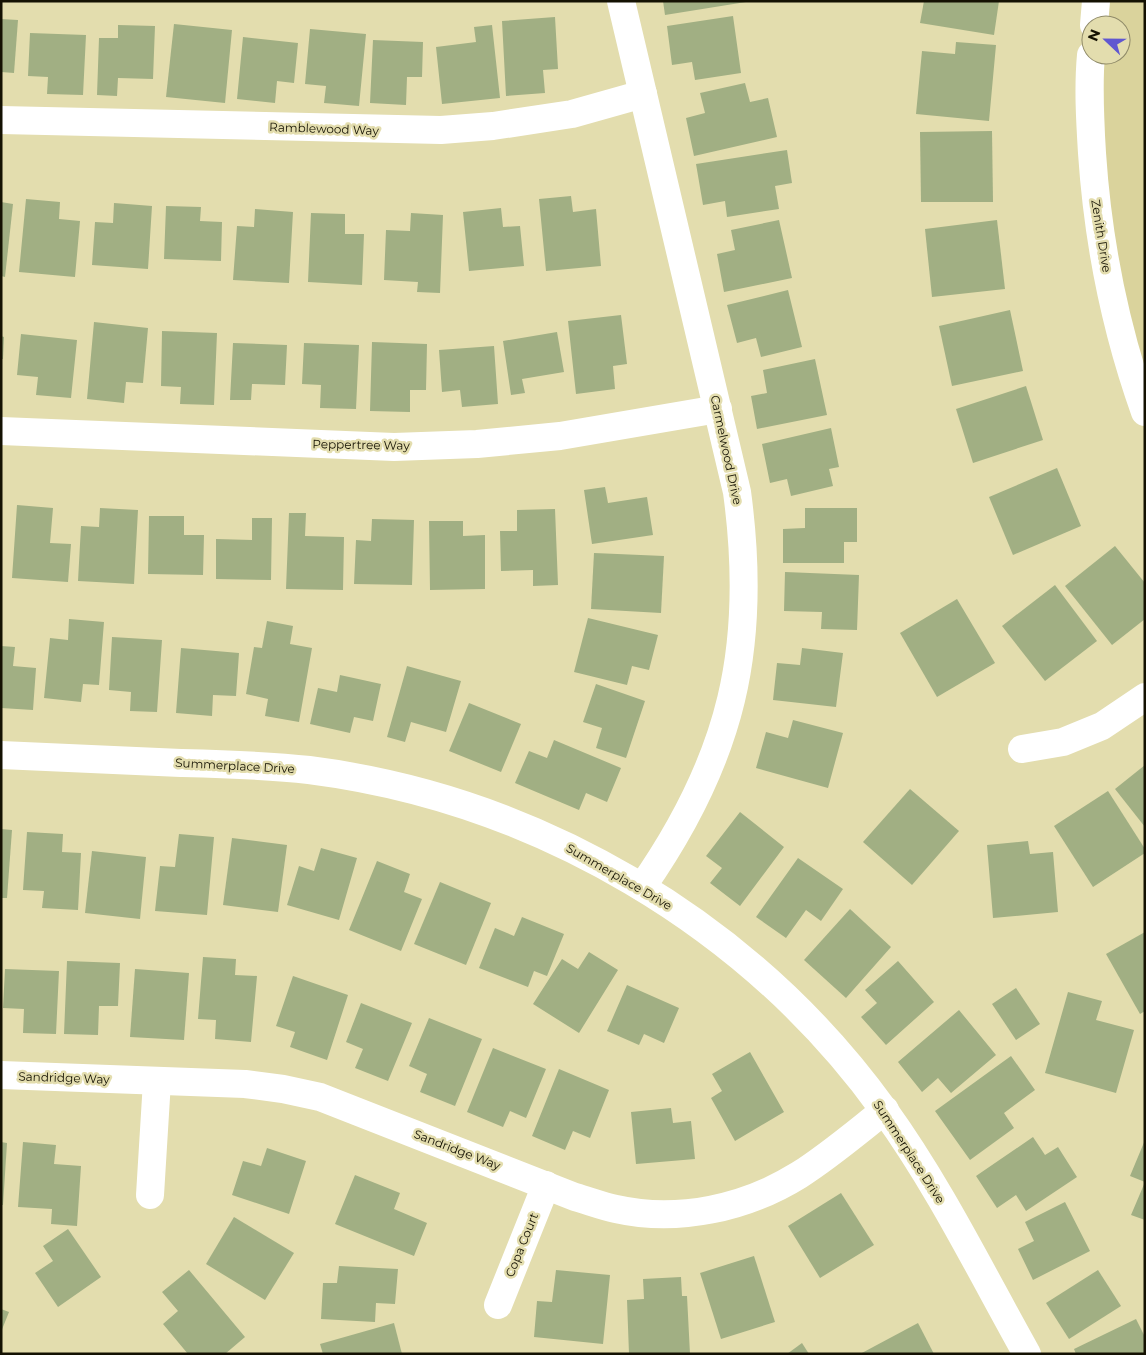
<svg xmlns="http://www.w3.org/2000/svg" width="1146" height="1355" font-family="Montserrat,sans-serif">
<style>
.built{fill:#dad39c}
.building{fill:#a1af83}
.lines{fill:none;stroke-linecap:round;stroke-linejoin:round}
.street{stroke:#fff;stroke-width:28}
.secondary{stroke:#fff;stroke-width:28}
.labels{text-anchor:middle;stroke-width:5;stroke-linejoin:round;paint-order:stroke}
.street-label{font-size:12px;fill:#141102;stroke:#e3ddae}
</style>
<rect width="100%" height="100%" fill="#e3ddae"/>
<path class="built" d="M1110,1H1145V382L1107,219L1103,63L1104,55H1121V25H1107Z"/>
<g class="building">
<path d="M663,1H746V2L665,15Z"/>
<path d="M924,1H999L994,35L920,23Z"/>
<path d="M733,16L741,73L695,80L692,62L672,65L667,26Z"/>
<path d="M555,17L558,69L543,70L545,93L506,96L502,21Z"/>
<path d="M1,19L18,20L14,73L1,72Z"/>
<path d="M174,24L232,30L225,103L166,97Z"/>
<path d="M118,25L155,26L153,79L118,78L117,96L97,95L99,38H118Z"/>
<path d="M492,25L500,98L442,104L436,47L476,42L474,27Z"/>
<path d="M310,29L366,34L359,106L324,103L326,86L305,84Z"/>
<path d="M30,33L86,35L83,95L47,94L48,77L28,76Z"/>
<path d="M243,37L298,43L294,83L277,81L275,103L237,99Z"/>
<path d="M373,40L423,42L422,77H407L406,105L370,103Z"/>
<path d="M956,42L996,45L989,121L916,114L922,51L955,54Z"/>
<path d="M745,83L750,102L768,98L777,137L694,156L686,118L705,113L700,93Z"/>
<path d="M992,131L993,202H921L920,132Z"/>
<path d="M787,150L792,183L775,186L779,209L727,217L725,201L703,205L696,164Z"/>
<path d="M571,196L573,212L596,209L601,266L546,271L539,199Z"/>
<path d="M26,199L60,202L59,219L80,221L75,277L19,272Z"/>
<path d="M1,202L13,204L5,277L1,276Z"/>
<path d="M114,203L152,206L148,269L92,265L95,222L113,223Z"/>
<path d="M166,206L201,207L200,221L222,222L221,261L164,259Z"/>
<path d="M501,208L503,227L520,226L524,266L469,271L463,212Z"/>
<path d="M255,209L293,212L289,283L233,280L237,226L254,227Z"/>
<path d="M311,213L345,214V234H364L362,285L308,282Z"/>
<path d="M411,213L443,215L440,293L417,292L418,282L384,280L386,230L410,231Z"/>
<path d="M779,220L792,278L724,292L717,254L735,250L731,230Z"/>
<path d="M997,220L1005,289L932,297L925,229Z"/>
<path d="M788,290L802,347L761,357L756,338L737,343L727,305Z"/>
<path d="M1010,310L1023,371L952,386L939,326Z"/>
<path d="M621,315L627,364L613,366L615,389L576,394L568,321Z"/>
<path d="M94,322L148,328L143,383L126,382L124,403L87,399Z"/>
<path d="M162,331L217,333L214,405L180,404L181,387L161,386Z"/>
<path d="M557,332L564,372L522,379L525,393L511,395L503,341Z"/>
<path d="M21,334L77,340L71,398L36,395L38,377L17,375Z"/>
<path d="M1,336L4,337L3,359H1Z"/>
<path d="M372,342L427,344L426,390H410V412L370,411Z"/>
<path d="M233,343L287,345L285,385L252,384L251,400H230Z"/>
<path d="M304,343L359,345L356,409L320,408L321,385L302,384Z"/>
<path d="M494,346L498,404L462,407L460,390L442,392L439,350Z"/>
<path d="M815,359L827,415L757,429L751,396L767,393L763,370Z"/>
<path d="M1026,386L1043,440L973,463L956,409Z"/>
<path d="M831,428L839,467L829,469L833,486L791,496L787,479L770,483L762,444Z"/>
<path d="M1057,468L1081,526L1013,555L989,497Z"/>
<path d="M605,487L608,503L647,497L653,535L592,544L584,490Z"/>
<path d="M17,505L53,508L50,543L71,544L68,582L12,578Z"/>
<path d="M100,508L138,510L134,584L78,581L81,526L99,527Z"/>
<path d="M805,508H857V542H844V563H783V529L805,528Z"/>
<path d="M555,509L558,585L533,586V570L501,571L500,531H517V510Z"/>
<path d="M289,513H306L305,536L344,537L343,590L286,589Z"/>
<path d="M149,516H184V535H204L203,575L148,574Z"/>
<path d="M252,518H272L271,580L216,579V539L252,540Z"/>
<path d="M372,519L414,520L412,585L354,584L356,540L371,541Z"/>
<path d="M429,521H463V536L485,535V589L430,590Z"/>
<path d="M1115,546L1145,583V619L1112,645L1065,586Z"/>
<path d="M594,553L664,556L661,613L591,609Z"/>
<path d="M785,572L859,575L857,630L821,629L822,612L784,611Z"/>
<path d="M1055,585L1097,641L1045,681L1002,626Z"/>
<path d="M957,599L995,663L937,697L900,633Z"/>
<path d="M588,618L658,635L649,670L632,666L627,685L574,672Z"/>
<path d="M69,619L104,622L99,685L83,684L81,702L44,698L50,638L68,640Z"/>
<path d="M267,621L293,626L290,644L312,648L299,722L265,716L268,699L246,694L254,647L262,648Z"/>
<path d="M112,637L162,640L157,712L130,711L131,692L109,690Z"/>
<path d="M1,646L15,647L13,666L36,668L33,710L1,708Z"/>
<path d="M181,648L239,653L236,696L213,695L212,716L176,713Z"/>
<path d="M802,648L843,653L836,707L773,700L777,663L800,665Z"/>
<path d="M407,666L461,681L446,732L411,722L405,742L387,737Z"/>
<path d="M340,675L381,684L373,721L354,717L350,733L310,724L318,688L337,692Z"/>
<path d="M596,684L645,701L626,758L596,748L602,728L583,722Z"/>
<path d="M469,703L521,724L501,772L449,751Z"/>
<path d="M793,720L843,733L828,788L756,768L766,732L788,738Z"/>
<path d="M554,740L621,768L607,802L586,793L579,810L515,783L529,751L547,758Z"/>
<path d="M1145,765V827L1115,789Z"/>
<path d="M910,789L959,831L912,885L863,842Z"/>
<path d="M1108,791L1145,849V853L1093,887L1054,826Z"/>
<path d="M740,812L784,847L740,906L710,883L722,868L706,856Z"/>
<path d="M1,829L12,830L7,898H1Z"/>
<path d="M27,832L63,834L62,852L81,853L78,910L42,908L44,891L23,890Z"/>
<path d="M179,834L214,837L207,915L155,911L160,866L175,867Z"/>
<path d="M232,838L287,845L278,912L223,905Z"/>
<path d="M1028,841L1030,854L1053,852L1058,912L993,918L987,845Z"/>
<path d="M321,848L357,858L339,920L287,905L299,866L314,871Z"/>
<path d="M92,851L146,857L140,919L85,913Z"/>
<path d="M798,858L843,889L821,921L806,910L786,938L756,917Z"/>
<path d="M377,861L410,874L404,892L422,899L401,951L349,930Z"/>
<path d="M440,882L491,903L466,965L414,944Z"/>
<path d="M850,909L891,947L846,998L804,960Z"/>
<path d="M522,917L564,934L547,976L534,971L528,987L479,968L495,928L514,936Z"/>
<path d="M1145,932V1011L1140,1014L1106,954Z"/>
<path d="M589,952L618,970L579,1033L533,1004L562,959L578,969Z"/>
<path d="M203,957L236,959L235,975L257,976L251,1042L215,1039L216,1020L198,1019Z"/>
<path d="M67,961L120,963L118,1006H99L98,1035L64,1034Z"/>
<path d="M898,961L934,1002L886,1045L861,1017L877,1003L865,990Z"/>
<path d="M5,969L59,971L56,1034L23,1033L24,1009L3,1008Z"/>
<path d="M135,969L189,973L184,1040L130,1037Z"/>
<path d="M293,976L348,995L327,1060L290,1047L295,1032L276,1026Z"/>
<path d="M627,985L679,1008L664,1043L644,1034L639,1045L607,1031Z"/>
<path d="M1016,988L1040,1024L1016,1040L992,1004Z"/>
<path d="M1068,992L1102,1001L1096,1020L1134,1030L1116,1093L1045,1073Z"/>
<path d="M361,1003L412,1023L388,1081L355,1068L363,1049L346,1042Z"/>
<path d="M959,1010L996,1055L951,1093L938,1078L922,1092L898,1062Z"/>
<path d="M429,1018L482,1039L455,1106L420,1092L427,1074L409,1066Z"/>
<path d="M493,1048L546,1069L526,1118L510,1111L503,1127L467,1112Z"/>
<path d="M750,1052L784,1112L735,1141L711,1098L722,1091L712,1074Z"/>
<path d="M1011,1056L1035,1090L1004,1113L1014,1128L970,1160L935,1111Z"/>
<path d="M559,1069L609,1090L590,1138L573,1131L565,1150L532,1136Z"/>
<path d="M671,1108L673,1123L691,1121L695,1159L636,1164L631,1112Z"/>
<path d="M1033,1137L1045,1155L1058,1147L1077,1177L1026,1211L1016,1195L997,1208L976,1176Z"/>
<path d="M1145,1140V1220L1131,1215L1145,1182L1130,1176Z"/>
<path d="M1,1142L7,1143L3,1205H1Z"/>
<path d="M23,1142L56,1145L54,1164L81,1166L77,1226L51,1224L52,1209L18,1207Z"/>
<path d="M267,1148L306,1161L289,1214L232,1195L243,1161L261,1166Z"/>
<path d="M355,1175L400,1193L394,1209L427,1223L414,1256L335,1224Z"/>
<path d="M841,1193L874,1245L820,1278L788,1226Z"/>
<path d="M1065,1202L1090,1251L1033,1280L1018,1249L1034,1241L1025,1222Z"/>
<path d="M234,1217L294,1253L265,1300L206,1264Z"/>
<path d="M68,1229L101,1277L58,1307L35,1273L53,1261L43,1246Z"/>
<path d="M754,1256L775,1322L721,1339L700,1273Z"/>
<path d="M339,1266L398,1269L395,1304L376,1303L375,1322L321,1319L323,1283H337Z"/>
<path d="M189,1270L245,1337L225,1354H188L163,1324L178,1311L162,1292Z"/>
<path d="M556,1270L610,1275L603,1344L534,1337L537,1301L552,1302Z"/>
<path d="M1098,1270L1121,1306L1069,1339L1046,1303Z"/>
<path d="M681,1277L682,1296H687L690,1354H629L627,1300L644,1299L643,1279Z"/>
<path d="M1,1309L9,1312L1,1332Z"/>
<path d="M1136,1319L1145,1337V1354H1076L1074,1349Z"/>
<path d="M394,1323L402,1354H323L320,1344Z"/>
<path d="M918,1323L934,1354H860Z"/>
<path d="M802,1343L809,1354H787Z"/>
</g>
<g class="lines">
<g class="street">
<path d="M621,1L737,492C758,647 732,758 642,887"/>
<path d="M1,120L441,130L493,126L572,114L643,94"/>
<path d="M1,431L394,447L477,444L560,436L718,409"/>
<path d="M1022,749L1063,742L1102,726L1145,697"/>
<path d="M1,755C61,758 121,760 181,763C223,764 267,765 309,770C537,799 750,924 884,1110C939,1186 981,1272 1027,1354"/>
<path d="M1,1075L245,1084L283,1089L320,1097L575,1197C589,1201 602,1206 616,1209C678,1223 746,1208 799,1175C829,1156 857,1132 885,1110"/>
<path d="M150,1195L157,1081"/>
<path d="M498,1305L546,1185"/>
</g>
<g class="secondary">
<path d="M1094,25L1096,1"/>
<path d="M1091,55C1088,87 1090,121 1092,153C1098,243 1115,328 1145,412"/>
</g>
</g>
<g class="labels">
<g class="street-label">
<text transform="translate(324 129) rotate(2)" y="4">Ramblewood Way</text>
<text transform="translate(1101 236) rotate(81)" y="4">Zenith Drive</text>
<text transform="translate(361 445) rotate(1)" y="4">Peppertree Way</text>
<text transform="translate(726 450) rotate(78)" y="4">Carmelwood Drive</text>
<text transform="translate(235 766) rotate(3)" y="4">Summerplace Drive</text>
<text transform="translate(619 877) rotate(30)" y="4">Summerplace Drive</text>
<text transform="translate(64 1078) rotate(2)" y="4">Sandridge Way</text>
<text transform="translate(457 1150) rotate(21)" y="4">Sandridge Way</text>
<text transform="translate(909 1152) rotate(57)" y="4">Summerplace Drive</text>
<text transform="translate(522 1245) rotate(-68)" y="4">Copa Court</text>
</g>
</g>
<rect width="1146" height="1355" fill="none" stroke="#141102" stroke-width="5"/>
<g transform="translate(1106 40) rotate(292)"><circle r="24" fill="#e3ddae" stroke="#908b69"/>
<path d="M0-4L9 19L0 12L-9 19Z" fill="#6057d0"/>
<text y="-8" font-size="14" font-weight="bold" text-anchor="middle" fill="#141102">N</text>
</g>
</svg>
